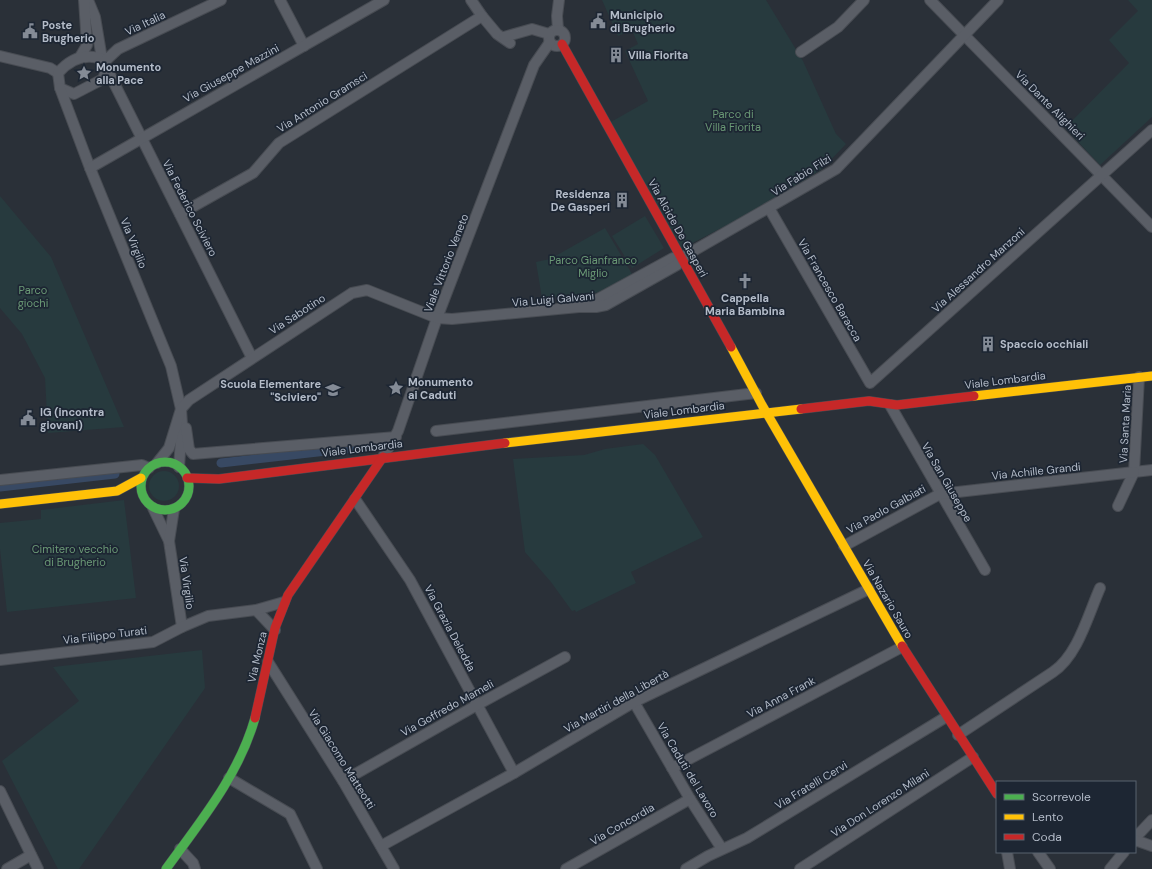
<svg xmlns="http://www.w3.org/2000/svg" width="1152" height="869" font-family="'DM Sans',sans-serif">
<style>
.green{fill:#273a3e}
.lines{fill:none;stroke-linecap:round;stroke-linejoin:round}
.canal{stroke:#384963;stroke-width:9}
.street-casing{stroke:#484c53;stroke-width:12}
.fast-casing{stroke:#484c53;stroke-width:10}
.slow-casing{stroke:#484c53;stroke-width:10}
.jam-casing{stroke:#484c53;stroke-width:10}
.street{stroke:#5a5e66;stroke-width:10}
.fast{stroke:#4caf50;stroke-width:9}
.slow{stroke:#ffc107;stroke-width:9}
.jam{stroke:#c62828;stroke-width:9}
.labels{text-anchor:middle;stroke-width:3.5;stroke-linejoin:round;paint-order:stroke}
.poi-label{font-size:11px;font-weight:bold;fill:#b4bcc9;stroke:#1d2633;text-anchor:start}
.street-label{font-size:11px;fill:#b4bcc9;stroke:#1d2633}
.park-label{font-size:11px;fill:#6b9a76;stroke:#1d2633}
</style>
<rect width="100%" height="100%" fill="#2a3038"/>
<g class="green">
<path d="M602,0H766L803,61L836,134L846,144L822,169L762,207L679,250L609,123L648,101L625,51L638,44L632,30L618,36Z"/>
<path d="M1128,0H1152V117L1100,165L1065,128L1129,63L1109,40L1138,11Z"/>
<path d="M0,196L51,257L124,427L48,433L45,378L22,334L0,308Z"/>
<path d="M645,216L664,248L632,268L612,236Z"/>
<path d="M605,228L632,274L604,292L542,298L536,262L550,259Z"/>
<path d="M643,444L655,455L703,537L631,572L636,583L576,612L575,610L572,611L551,582L525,552L513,459L584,455L605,449Z"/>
<circle cx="164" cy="486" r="15"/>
<path d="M124,500L136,598L7,612L0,549V523L41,519V510Z"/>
<path d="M202,650L205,688L79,869H58L2,761L79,701L53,667Z"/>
</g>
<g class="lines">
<g class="canal">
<path d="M221,463L362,447"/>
<path d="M0,487L115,474"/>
</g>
<g class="street-casing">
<g id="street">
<path d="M88,0L95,17L102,59L252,358"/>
<path d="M280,0L304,46"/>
<path d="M471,0L482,16L497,34L510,43"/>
<path d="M930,0L1152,227"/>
<path d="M558,29L557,16L559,0"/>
<circle cx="557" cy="38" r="8"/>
<path d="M504,37L532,29L549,34"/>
<path d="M801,52L838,27L864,0"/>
<path d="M0,56L50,68L58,73"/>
<path d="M80,57L87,45L84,0"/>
<path d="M102,59C85,53 70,59 58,73L60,88L74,94L103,79L107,68"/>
<path d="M104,62L118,49L221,0"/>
<path d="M60,88L90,168L171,366L181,409L182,424L179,467"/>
<path d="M90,168L384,0"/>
<path d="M769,208L870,383L1152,130"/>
<path d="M180,214L253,173L279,143L482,16"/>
<path d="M587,305L673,258H681L836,169L998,0"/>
<path d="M1139,377L1134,472L1152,470"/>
<path d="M890,405L985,570"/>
<path d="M186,428L189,449L193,454L396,437"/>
<path d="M436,431L756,393"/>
<path d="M383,457L398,431L437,318L534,65L550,42"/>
<path d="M157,463L169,448L181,409L189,400L352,293L367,290L437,318L452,319L579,307H596L606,305L677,265L681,258"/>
<path d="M0,480L142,465L149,468"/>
<path d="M355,499L410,580L514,773"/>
<path d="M1118,506L1134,472"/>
<path d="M153,508L169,541L182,627"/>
<path d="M169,541L174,509"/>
<path d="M844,546L940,494L1134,472"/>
<path d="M256,610L275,630"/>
<path d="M0,660L153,642L182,627L208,616L256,610L284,602"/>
<path d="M268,662L343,781L394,869"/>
<path d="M634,702L690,799L722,849"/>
<path d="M958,735L1053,672C1078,655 1088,615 1100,588"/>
<path d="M672,768L902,647"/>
<path d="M229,778L290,814L317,869"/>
<path d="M343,781L477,705L565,657"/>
<path d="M0,791L38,869"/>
<path d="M1135,838L1152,820"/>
<path d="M1135,840L1152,846"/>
<path d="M381,846L514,773L634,702L869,589"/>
<path d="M180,849L193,863L195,869"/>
<path d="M1007,852L1010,869"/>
<path d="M1038,852L1050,869"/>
<path d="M7,869L31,855"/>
<path d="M566,869L690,799"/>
<path d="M686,869L708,856L747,838L946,717"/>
<path d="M800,869L973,757"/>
<path d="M1110,869L1124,852"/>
</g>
</g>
<g class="fast-casing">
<g id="fast">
<circle cx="165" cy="486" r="24"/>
<path d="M166,869C200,822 239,775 255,718"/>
</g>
</g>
<g class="slow-casing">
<g id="slow">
<path d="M731,347L762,405L902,646"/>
<path d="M974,396L1152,376"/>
<path d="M505,443L801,409"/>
<path d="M0,504L117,491L141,478"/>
</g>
</g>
<g class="jam-casing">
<g id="jam">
<path d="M562,44L731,347"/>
<path d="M801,409L869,401L897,405L974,396"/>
<path d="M187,478L219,479L505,443"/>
<path d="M902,646L997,794"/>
<path d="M255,718L275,628L288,595L383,457"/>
</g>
</g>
<use href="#street" class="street"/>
<use href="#fast" class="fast"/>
<use href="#slow" class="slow"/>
<use href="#jam" class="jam"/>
</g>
<defs>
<g id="civic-bare" transform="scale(1.2)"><path d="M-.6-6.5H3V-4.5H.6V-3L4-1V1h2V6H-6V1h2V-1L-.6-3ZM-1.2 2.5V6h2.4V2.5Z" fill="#848b96" stroke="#1d2633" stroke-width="2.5" paint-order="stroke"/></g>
<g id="building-bare" transform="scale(1.2)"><path d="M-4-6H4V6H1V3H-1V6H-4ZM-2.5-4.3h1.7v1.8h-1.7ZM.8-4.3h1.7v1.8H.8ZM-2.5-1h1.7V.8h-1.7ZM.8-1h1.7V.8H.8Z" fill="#848b96" stroke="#1d2633" stroke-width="2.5" paint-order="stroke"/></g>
<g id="sight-bare" transform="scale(1.2)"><path d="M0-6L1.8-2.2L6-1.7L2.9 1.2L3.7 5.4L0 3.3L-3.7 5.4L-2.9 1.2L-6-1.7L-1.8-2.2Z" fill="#848b96" stroke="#1d2633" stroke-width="2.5" paint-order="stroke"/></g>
<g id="church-bare" transform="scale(1.2)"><path d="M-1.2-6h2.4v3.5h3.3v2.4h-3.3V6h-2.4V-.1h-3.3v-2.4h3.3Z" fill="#848b96" stroke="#1d2633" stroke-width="2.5" paint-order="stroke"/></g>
<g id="school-bare" transform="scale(1.2)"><path d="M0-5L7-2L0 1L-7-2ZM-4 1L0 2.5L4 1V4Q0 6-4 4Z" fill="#848b96" stroke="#1d2633" stroke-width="2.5" paint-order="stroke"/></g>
</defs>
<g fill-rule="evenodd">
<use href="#civic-bare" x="598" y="21"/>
<use href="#civic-bare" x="30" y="31"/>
<use href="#building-bare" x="616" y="55"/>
<use href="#sight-bare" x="84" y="73"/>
<use href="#building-bare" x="622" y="200"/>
<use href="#church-bare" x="745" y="281"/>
<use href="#building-bare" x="988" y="344"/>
<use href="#sight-bare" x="396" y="388"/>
<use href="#school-bare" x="333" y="390"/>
<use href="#civic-bare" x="28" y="418"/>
</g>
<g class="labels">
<g class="poi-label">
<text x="610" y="19">Municipio<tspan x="610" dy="13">di Brugherio</tspan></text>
<text x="42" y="29">Poste<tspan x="42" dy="13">Brugherio</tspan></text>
<text x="628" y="59">Villa Fiorita</text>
<text x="96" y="71">Monumento<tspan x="96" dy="13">alla Pace</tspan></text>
<text x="610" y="198" text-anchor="end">Residenza<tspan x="610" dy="13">De Gasperi</tspan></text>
<text x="745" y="302" text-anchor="middle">Cappella<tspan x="745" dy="13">Maria Bambina</tspan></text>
<text x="1000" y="348">Spaccio occhiali</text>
<text x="408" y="386">Monumento<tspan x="408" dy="13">ai Caduti</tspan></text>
<text x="321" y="388" text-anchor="end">Scuola Elementare<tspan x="321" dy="13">"Sciviero"</tspan></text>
<text x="40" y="416">IG (incontra<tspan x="40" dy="13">giovani)</tspan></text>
</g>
<g class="street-label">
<text transform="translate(145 23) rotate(-25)" y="4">Via Italia</text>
<text transform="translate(231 73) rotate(-29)" y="4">Via Giuseppe Mazzini</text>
<text transform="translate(322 102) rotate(-32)" y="4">Via Antonio Gramsci</text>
<text transform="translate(1050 105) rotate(45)" y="4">Via Dante Alighieri</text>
<text transform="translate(801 175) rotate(-32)" y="4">Via Fabio Filzi</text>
<text transform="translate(190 208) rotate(63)" y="4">Via Federico Sciviero</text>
<text transform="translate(678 228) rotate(61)" y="4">Via Alcide De Gasperi</text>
<text transform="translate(134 243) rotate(68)" y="4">Via Virgilio</text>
<text transform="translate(446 263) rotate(-69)" y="4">Viale Vittorio Veneto</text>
<text transform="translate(978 270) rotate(-42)" y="4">Via Alessandro Manzoni</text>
<text transform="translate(830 290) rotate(60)" y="4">Via Francesco Baracca</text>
<text transform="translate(553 299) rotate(-5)" y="4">Via Luigi Galvani</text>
<text transform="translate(297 314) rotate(-33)" y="4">Via Sabotino</text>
<text transform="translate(1005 380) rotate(-7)" y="4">Viale Lombardia</text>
<text transform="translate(684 410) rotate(-7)" y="4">Viale Lombardia</text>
<text transform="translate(1125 424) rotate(-87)" y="4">Via Santa Maria</text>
<text transform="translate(362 448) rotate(-7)" y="4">Viale Lombardia</text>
<text transform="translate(1036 471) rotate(-6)" y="4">Via Achille Grandi</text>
<text transform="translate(947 482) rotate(60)" y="4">Via San Giuseppe</text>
<text transform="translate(886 509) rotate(-29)" y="4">Via Paolo Galbiati</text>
<text transform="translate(187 583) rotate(82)" y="4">Via Virgilio</text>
<text transform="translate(888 599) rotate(60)" y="4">Via Nazario Sauro</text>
<text transform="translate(450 628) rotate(62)" y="4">Via Grazia Deledda</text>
<text transform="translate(105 635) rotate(-7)" y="4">Via Filippo Turati</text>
<text transform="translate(257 657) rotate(-77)" y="4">Via Monza</text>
<text transform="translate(781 697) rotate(-28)" y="4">Via Anna Frank</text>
<text transform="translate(616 701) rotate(-29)" y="4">Via Martiri della Libertà</text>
<text transform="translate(447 708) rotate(-29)" y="4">Via Goffredo Mameli</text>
<text transform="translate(342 759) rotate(58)" y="4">Via Giacomo Matteotti</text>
<text transform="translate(688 770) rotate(59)" y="4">Via Caduti del Lavoro</text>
<text transform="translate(811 785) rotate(-31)" y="4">Via Fratelli Cervi</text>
<text transform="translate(880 803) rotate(-33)" y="4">Via Don Lorenzo Milani</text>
<text transform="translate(622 824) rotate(-30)" y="4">Via Concordia</text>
</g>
<g class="park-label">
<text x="733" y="118">Parco di<tspan x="733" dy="13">Villa Fiorita</tspan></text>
<text x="593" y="264">Parco Gianfranco<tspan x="593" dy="13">Miglio</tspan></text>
<text x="33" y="294">Parco<tspan x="33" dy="13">giochi</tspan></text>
<text x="75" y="553">Cimitero vecchio<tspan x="75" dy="13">di Brugherio</tspan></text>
</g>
</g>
<rect x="996" y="781" width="140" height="72" fill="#1d2633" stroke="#59626f"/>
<rect x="1004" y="794" width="20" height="6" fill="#4caf50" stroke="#59626f"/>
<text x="1032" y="801" font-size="12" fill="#b4bcc9">Scorrevole</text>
<rect x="1004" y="814" width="20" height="6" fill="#ffc107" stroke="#59626f"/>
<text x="1032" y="821" font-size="12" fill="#b4bcc9">Lento</text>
<rect x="1004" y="834" width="20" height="6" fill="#c62828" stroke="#59626f"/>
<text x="1032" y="841" font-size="12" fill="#b4bcc9">Coda</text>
</svg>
